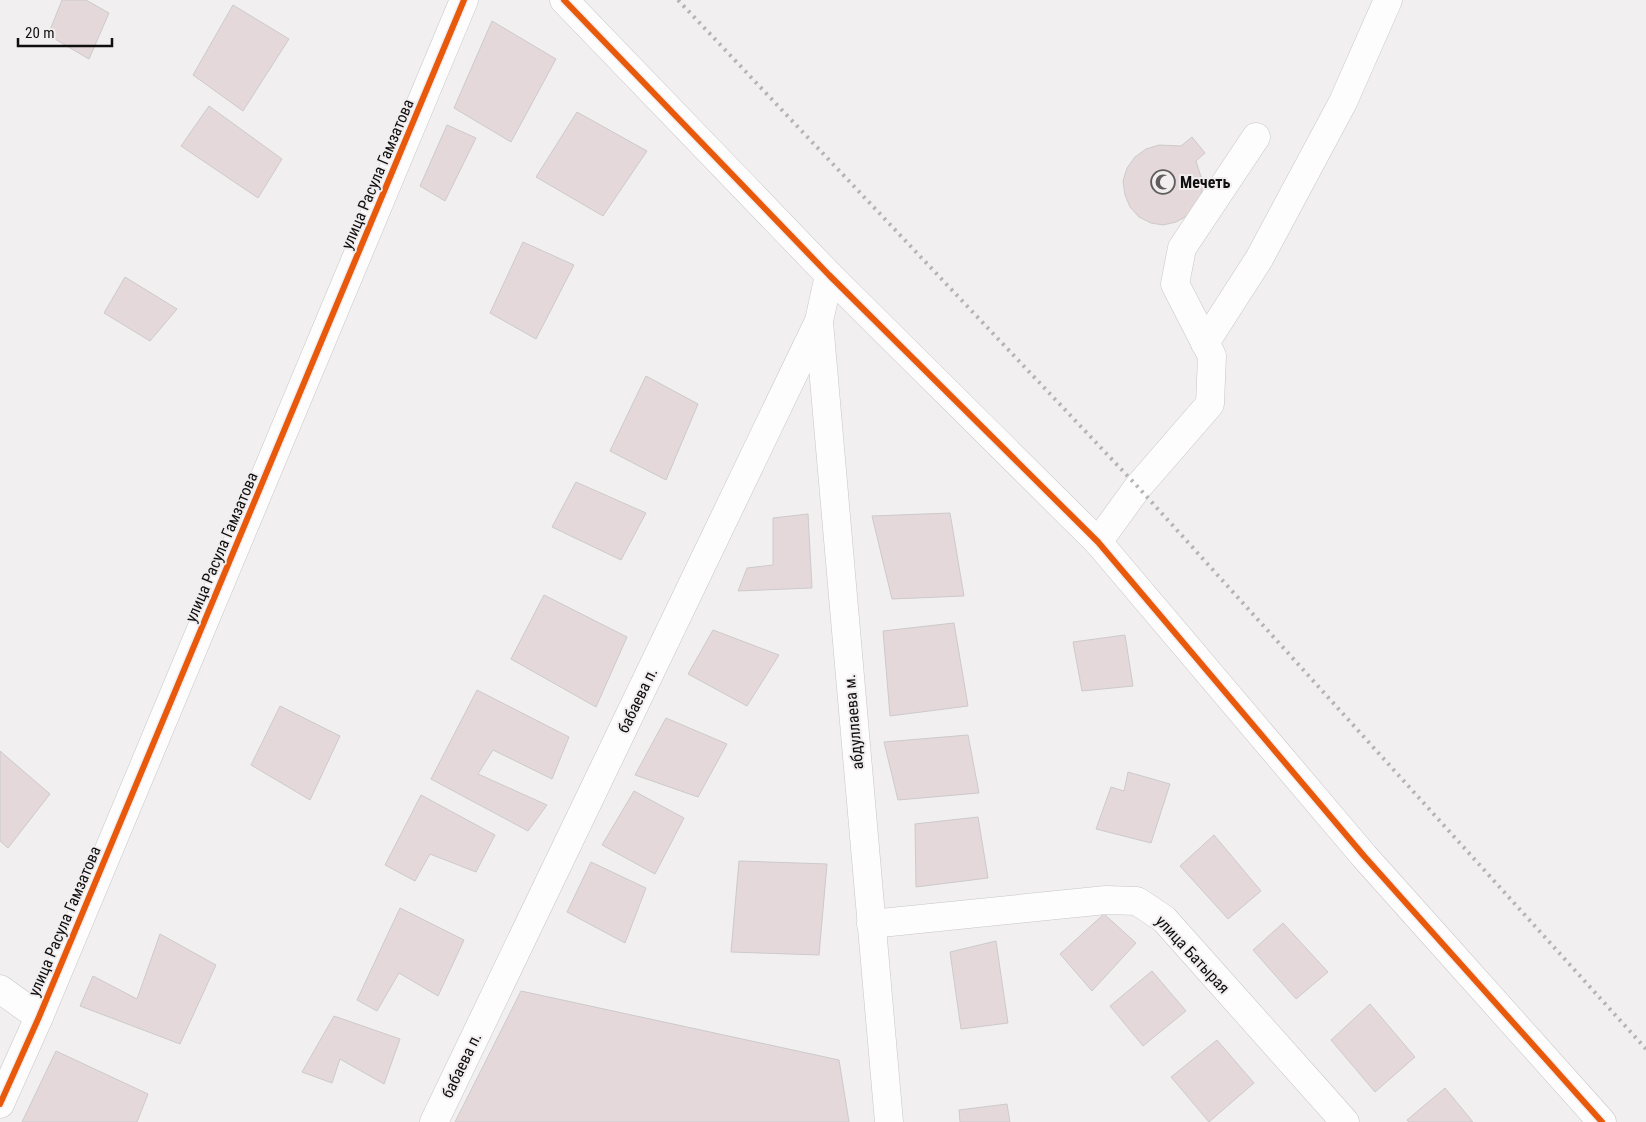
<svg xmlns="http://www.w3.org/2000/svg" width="1646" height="1122" font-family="'Roboto Condensed',sans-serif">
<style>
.building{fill:#e5d8db;stroke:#cccacb}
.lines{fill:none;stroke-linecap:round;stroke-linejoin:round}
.minor-casing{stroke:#c8c6c7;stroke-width:29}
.minor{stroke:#fdfdfd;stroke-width:28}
.rail{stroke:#b5b4b4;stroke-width:4;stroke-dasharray:2.5 5;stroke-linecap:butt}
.cycleway-casing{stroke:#f2eeef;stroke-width:9}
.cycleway{stroke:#e8590c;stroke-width:6}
.labels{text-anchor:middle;stroke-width:4;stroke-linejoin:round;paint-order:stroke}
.street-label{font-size:16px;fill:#100f0f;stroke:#f2eeef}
.poi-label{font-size:16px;font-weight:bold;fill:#100f0f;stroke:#f2eeef;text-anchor:start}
</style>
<rect width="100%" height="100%" fill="#f1eff0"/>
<g class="building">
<path d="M62,0H86L109,13L89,59L48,35Z"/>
<path d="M233,5L289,39L243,111L193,75Z"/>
<path d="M492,21L556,59L511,142L454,108Z"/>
<path d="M209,106L282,159L258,198L181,146Z"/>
<path d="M577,112L647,151L603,216L536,177Z"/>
<path d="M447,125L476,138L445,201L420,186Z"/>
<path d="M1192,137L1205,153L1196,161L1203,183L1201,196L1187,216L1176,222L1163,225L1151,223L1139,217L1130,207L1125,195L1123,181L1127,168L1135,157L1146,149L1159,145L1181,146Z"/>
<path d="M523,242L574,265L536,339L490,313Z"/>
<path d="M125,277L177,309L150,341L104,313Z"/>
<path d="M646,376L698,404L666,480L610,451Z"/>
<path d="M576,482L646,513L621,560L552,527Z"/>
<path d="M950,513L964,596L892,599L872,516Z"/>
<path d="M808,514L812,588L738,591L747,568L773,565V518Z"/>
<path d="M544,595L627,637L596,707L511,659Z"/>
<path d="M954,623L968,706L890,716L883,631Z"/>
<path d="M713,630L779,655L747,706L688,674Z"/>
<path d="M1125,635L1133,686L1082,691L1073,642Z"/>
<path d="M477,690L569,737L552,779L493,750L478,774L547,805L528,831L431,779Z"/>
<path d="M280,706L340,736L310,800L251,765Z"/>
<path d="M666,718L727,744L698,797L635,775Z"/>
<path d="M968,735L979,793L898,800L884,742Z"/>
<path d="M0,751L50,794L8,848L0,841Z"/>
<path d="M1128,772L1170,784L1151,843L1096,829L1111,787L1124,791Z"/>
<path d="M634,791L684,818L655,874L602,845Z"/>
<path d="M421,795L495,835L476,872L430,854L415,881L385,865Z"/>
<path d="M978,817L988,878L916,887L915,824Z"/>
<path d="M1214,835L1261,891L1228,919L1180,866Z"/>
<path d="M739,861L827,864L819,955L731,952Z"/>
<path d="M591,862L646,888L625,943L567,912Z"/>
<path d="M400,908L464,940L438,996L399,973L377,1011L357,1000Z"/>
<path d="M1104,914L1136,943L1092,991L1060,954Z"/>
<path d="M1283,923L1328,972L1296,999L1253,950Z"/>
<path d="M160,934L216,965L180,1044L80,1006L93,976L137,999Z"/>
<path d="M996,941L1008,1023L961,1029L950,952Z"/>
<path d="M1152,971L1186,1011L1143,1046L1110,1006Z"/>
<path d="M521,991L839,1060L849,1122H455Z"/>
<path d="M1370,1004L1415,1057L1375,1092L1331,1040Z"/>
<path d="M334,1016L400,1039L384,1084L340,1059L332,1083L302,1072Z"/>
<path d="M1217,1040L1254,1083L1209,1122L1171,1077Z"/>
<path d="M56,1051L148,1094L137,1122H22Z"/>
<path d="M1445,1088L1473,1122H1409L1407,1120Z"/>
<path d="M1007,1104L1010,1122H960L959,1110Z"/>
</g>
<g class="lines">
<g class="minor-casing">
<g id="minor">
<path d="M564,0L829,275L1098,542L1364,856L1602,1122"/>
<path d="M819,322L889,1122"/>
<path d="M1205,343L1259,259L1343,102L1388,0"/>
<path d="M1098,542L1138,487L1210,404L1212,356L1175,284L1182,248L1256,137"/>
<path d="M871,924L1106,900L1137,901L1164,919L1345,1122"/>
<path d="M0,989L39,1017"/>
<path d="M0,1104L39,1017L464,0"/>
<path d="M434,1122L819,321L829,275"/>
</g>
</g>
<use href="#minor" class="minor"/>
<path class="rail" d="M678,0L1138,487L1646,1049"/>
<g class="cycleway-casing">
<g id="cycleway">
<path d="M564,0L829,275L1098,542L1364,856L1602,1122"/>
<path d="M0,1104L39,1017L464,0"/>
</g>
</g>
<use href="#cycleway" class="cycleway"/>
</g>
<defs>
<g id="mosque-ring" transform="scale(1.25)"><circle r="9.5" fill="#f2eeef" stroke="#5f5d5e" stroke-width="1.5"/><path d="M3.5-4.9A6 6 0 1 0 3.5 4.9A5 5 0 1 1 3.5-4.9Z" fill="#5f5d5e"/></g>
</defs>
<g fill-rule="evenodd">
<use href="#mosque-ring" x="1163" y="182"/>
</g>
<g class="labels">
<g class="street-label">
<text transform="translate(377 174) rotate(-67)" y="6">улица Расула Гамзатова</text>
<text transform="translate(221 547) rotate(-67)" y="6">улица Расула Гамзатова</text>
<text transform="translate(637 700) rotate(-64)" y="6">бабаева п.</text>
<text transform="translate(853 722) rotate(-95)" y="6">абдуллаева м.</text>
<text transform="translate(64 921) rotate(-67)" y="6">улица Расула Гамзатова</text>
<text transform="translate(1193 954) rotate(47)" y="6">улица Батырая</text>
<text transform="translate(461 1065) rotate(-64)" y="6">бабаева п.</text>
</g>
<g class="poi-label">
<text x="1180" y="188">Мечеть</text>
</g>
</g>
<path d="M18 38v8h94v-8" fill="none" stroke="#100f0f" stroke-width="2.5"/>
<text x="25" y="38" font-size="15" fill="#100f0f" stroke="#f2eeef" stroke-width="4" paint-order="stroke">20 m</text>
</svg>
